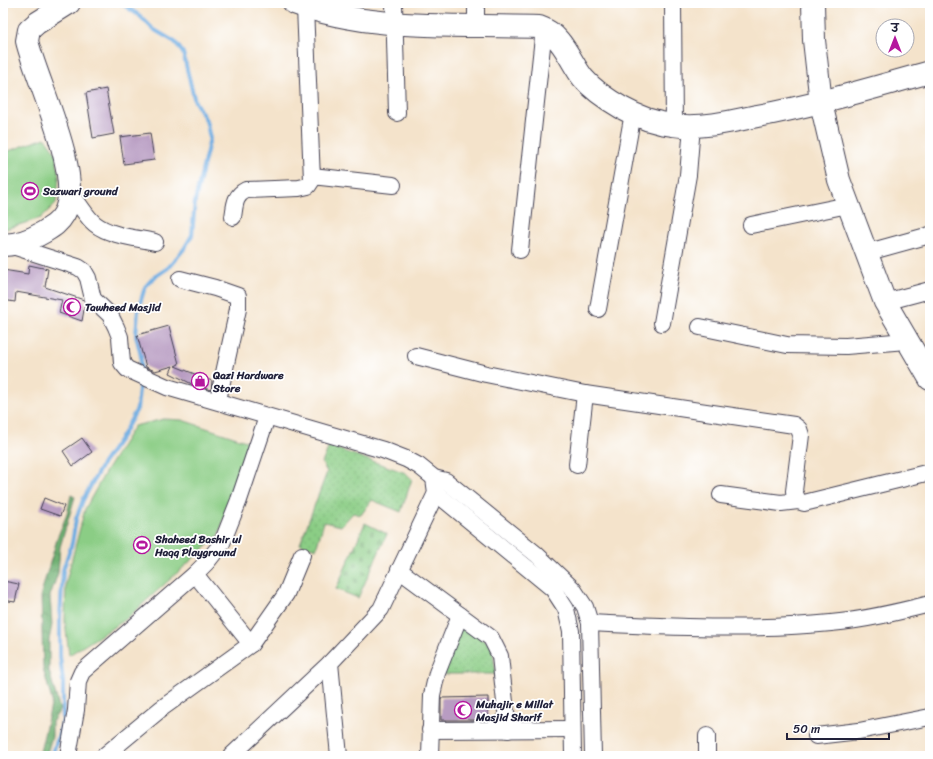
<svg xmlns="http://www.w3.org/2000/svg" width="933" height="759" font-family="Sriracha,'Playpen Sans Deva',sans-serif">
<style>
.green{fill:url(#green-dots);stroke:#567860}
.forest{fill:url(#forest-crowns);stroke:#496956}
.cemetery{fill:url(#cemetery-stones);stroke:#567860}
.pitch{fill:#8bcd85;stroke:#567860}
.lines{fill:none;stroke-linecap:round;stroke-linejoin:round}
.stream{stroke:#70ade2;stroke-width:4}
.building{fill:#b89cc2}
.street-casing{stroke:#423f51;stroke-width:18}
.secondary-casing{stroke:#423f51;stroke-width:24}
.street{stroke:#fff;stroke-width:16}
.secondary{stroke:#fff;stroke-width:22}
.labels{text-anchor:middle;stroke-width:3.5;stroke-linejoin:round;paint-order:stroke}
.poi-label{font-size:11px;font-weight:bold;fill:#22223b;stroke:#fff;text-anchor:start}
</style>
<defs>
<pattern id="green-dots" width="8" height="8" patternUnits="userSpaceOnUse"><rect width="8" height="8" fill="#8bcd85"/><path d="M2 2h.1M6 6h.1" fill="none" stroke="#78b074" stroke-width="1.8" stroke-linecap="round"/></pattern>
<pattern id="forest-crowns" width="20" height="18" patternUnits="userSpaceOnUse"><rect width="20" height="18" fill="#70b072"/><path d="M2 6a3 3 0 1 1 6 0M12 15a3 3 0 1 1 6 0" fill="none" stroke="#5c8f5f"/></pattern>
<pattern id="cemetery-stones" width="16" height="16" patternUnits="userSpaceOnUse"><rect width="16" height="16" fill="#8bcd85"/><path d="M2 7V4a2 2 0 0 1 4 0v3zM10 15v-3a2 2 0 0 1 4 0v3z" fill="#78b074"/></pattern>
</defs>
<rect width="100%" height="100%" fill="#fff"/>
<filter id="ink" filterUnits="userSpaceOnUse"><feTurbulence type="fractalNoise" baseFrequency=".025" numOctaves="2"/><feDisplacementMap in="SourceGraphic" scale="8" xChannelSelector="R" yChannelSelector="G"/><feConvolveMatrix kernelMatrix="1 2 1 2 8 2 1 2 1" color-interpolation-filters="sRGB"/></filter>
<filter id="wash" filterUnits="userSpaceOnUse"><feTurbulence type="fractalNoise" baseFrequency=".012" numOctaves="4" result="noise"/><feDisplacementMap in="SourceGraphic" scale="16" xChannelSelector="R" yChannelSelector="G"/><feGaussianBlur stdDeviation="0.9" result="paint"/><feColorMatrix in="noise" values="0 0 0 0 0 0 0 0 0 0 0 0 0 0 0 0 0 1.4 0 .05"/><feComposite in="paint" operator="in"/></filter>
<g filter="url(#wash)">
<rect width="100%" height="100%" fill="#f4e3cb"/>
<g class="green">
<path d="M329,446L406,473L412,479L401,512L372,500L361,515L353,513L341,526L324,522L316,549L300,544L327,472L322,463Z"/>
<path d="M461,623L492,646L496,674H442Z"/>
</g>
<path class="forest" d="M71,495L75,497L60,547L58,573L50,596L52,625L49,640V671L60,710L52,722V737L46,756H39L52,701L43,668L41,593L58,536L67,514Z"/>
<path class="cemetery" d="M365,523L387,534L358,598L336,589Z"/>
<g class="pitch">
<path d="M45,138L56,153L59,178L56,203L41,218L3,230V153Z"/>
<path d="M164,419L182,420L252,443L218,536L125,620L69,655L65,622L66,582L85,509L106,471L134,426Z"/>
</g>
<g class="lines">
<g class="stream">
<path d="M121,3L140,16L153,29L175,42L183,53L195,102L206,120L210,138L195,201L192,235L184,249L168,268L153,278L145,287L138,310L136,335L141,356L140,372"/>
<path d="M52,756L63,721V682L60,656V617L63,570L72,543L76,519L83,500L103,463L122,436L137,409L140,378"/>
</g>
</g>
<g id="blocks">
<g class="building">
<path d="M106,89L114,134L93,138L86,93Z"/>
<path d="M150,133L154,160L124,164L120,137Z"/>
<path d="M29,265L48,269L45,287L84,300L85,304L82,321L59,313L62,300L16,292L15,302L3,300V270L28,274Z"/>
<path d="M169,326L179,364L175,366L212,381L211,390L196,386L170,373L173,366L155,371L146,367L137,335Z"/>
<path d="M82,438L92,452L73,466L63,451Z"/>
<path d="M44,498L64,506L60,516L40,509Z"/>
<path d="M3,581L19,584L15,602L3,600Z"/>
<path d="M488,697V720H441V698Z"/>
</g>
</g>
</g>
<g filter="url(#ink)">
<use href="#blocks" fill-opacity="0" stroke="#423f51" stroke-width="1"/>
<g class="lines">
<g class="street-casing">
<g id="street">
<path d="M394,3L397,113"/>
<path d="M476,3V25"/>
<path d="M673,3L674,126"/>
<path d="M312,176L393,185"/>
<path d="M69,193C80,203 85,216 95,224C110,236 137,238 155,242"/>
<path d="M233,217C235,206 234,196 246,190L299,188L308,186L312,180L305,7"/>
<path d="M751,225L848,205"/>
<path d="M9,245L78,267L84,271L88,278L93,299L110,315L116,327L120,337L122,363L127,369L167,387L383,450L406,459L419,466L434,478L446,481L536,554L573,589L585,607L590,623L593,756"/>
<path d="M520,250L544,28"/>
<path d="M865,253L930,235"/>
<path d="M180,279L215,288L238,296V309L218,400"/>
<path d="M885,302L930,290"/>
<path d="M598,309L633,113"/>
<path d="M662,323L688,175L692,126"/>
<path d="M700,327L787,345L846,346L906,341"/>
<path d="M416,356L486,374L585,394L794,425L799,429L801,435L794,491L798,501"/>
<path d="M577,465L585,394"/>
<path d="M434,478L436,493L553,589L566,609L571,631L573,756"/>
<path d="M721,495L781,503L798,501L804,503L930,472"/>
<path d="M399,570L491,638L500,656L508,730"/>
<path d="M195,574L251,644"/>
<path d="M590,623C670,627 752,631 831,623C865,620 898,612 930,604"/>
<path d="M430,730L572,729"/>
<path d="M707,736V756"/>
<path d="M816,736L859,731L930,717"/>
<path d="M68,756L76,710L78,681L82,672L195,574L207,562L222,543L239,500L267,417"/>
<path d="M104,756L162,708L251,644L286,594L302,555"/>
<path d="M231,756L330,663"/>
<path d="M339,756L330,663L381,609L436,493"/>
<path d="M430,756L432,695L437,673L460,615"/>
</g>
</g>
<g class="secondary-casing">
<g id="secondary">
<path d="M294,3C372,32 457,24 539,27C563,35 569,60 583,78C594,91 608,100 622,108C638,117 655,123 673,125C700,129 730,122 757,116C816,105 872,88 930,72"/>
<path d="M813,3L814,40L821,103L839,180L885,302L930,379"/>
<path d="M3,245C16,245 32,239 44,232C52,227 59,223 64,214C85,178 36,80 27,41L29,30L37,23L69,3"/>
</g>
</g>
<use href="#street" class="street"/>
<use href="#secondary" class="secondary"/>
</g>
</g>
<defs>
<g id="stadium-ring" transform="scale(0.9)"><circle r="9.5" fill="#fff" stroke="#b5179e" stroke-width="1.5"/><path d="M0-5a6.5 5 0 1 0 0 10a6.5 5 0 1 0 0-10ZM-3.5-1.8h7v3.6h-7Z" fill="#b5179e"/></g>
<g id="mosque-ring" transform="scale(0.9)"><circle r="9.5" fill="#fff" stroke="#b5179e" stroke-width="1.5"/><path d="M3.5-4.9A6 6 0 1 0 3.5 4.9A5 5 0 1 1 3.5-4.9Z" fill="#b5179e"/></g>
<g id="shop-ring" transform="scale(0.9)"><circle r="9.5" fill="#fff" stroke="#b5179e" stroke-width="1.5"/><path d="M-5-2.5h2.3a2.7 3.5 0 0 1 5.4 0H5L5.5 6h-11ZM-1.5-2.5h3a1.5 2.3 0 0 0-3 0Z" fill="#b5179e"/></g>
</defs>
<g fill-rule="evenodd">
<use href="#stadium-ring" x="30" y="191"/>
<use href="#mosque-ring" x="72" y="307"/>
<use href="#shop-ring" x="200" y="381"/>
<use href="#stadium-ring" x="142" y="545"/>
<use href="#mosque-ring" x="463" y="710"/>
</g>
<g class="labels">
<g class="poi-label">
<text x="43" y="195">Sazwari ground</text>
<text x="85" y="311">Tawheed Masjid</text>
<text x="213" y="379">Qazi Hardware<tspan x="213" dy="13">Store</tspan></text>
<text x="155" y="543">Shaheed Bashir ul<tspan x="155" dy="13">Haqq Playground</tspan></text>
<text x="476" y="708">Muhajir e Millat<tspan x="476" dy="13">Masjid Sharif</tspan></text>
</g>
</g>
<rect width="933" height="759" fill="none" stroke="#fff" stroke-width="16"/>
<g transform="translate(895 38)"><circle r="19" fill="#ffffff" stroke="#a7a7b1"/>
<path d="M0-3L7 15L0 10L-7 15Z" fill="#b5179e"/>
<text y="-6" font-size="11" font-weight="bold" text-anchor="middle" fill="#22223b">उ</text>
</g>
<path d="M787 733v6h102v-6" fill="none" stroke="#22223b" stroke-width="2"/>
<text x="793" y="733" font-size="12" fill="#22223b" stroke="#ffffff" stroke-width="3" paint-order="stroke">50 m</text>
</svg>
